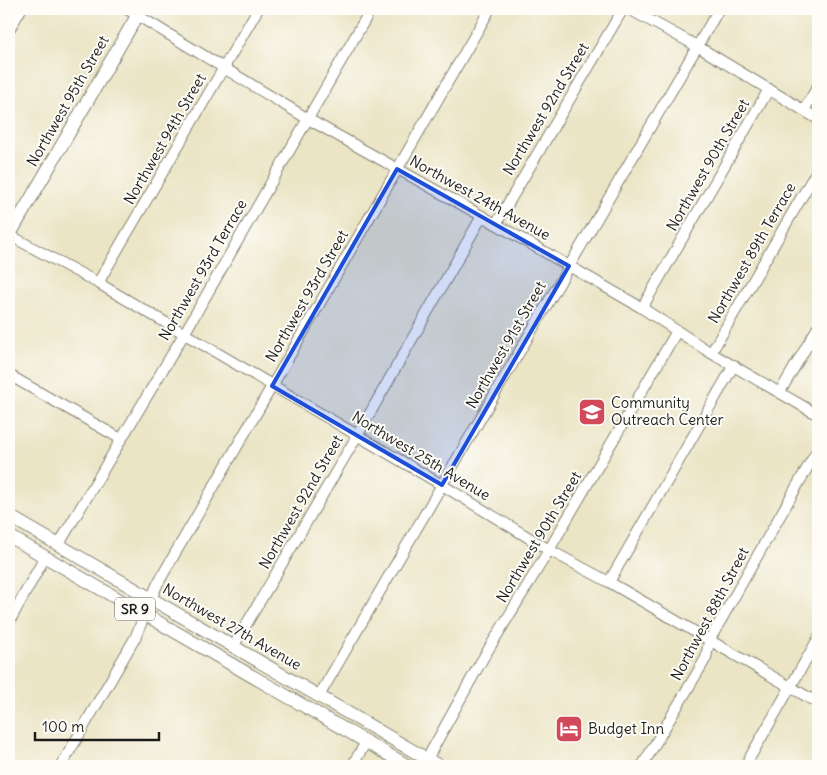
<svg xmlns="http://www.w3.org/2000/svg" width="827" height="775" font-family="Delius,sans-serif">
<style>
.lines{fill:none;stroke-linecap:round;stroke-linejoin:round}
.minor-casing{stroke:#848071;stroke-width:12}
.major-casing{stroke:#848071;stroke-width:14}
.minor{stroke:#fff;stroke-width:10}
.major{stroke:#fff;stroke-width:12}
.marked{fill:#1d4ed8;fill-opacity:0.2;stroke:#1d4ed8;stroke-width:4;stroke-linejoin:round}
.labels{text-anchor:middle;stroke-width:4;stroke-linejoin:round;paint-order:stroke}
.shield{fill:#fdfcf7;stroke:#605f5e;stroke-width:1}
.shield-label{font-size:14px;font-weight:bold;fill:#1c1c1c}
.street-label{font-size:15px;fill:#1c1c1c;stroke:#fdfcf7}
.poi-label{font-size:15px;fill:#1c1c1c;stroke:#fdfcf7;text-anchor:start}
</style>
<rect width="100%" height="100%" fill="#fdfcf7"/>
<filter id="ink" filterUnits="userSpaceOnUse"><feTurbulence type="fractalNoise" baseFrequency=".02" numOctaves="2"/><feDisplacementMap in="SourceGraphic" scale="10" xChannelSelector="R" yChannelSelector="G"/><feConvolveMatrix kernelMatrix="1 2 1 2 8 2 1 2 1" color-interpolation-filters="sRGB"/></filter>
<filter id="wash" filterUnits="userSpaceOnUse"><feTurbulence type="fractalNoise" baseFrequency=".0096" numOctaves="4" result="noise"/><feDisplacementMap in="SourceGraphic" scale="20" xChannelSelector="R" yChannelSelector="G"/><feGaussianBlur stdDeviation="1.12" result="paint"/><feColorMatrix in="noise" values="0 0 0 0 0 0 0 0 0 0 0 0 0 0 0 0 0 1.4 0 .05"/><feComposite in="paint" operator="in"/></filter>
<g filter="url(#wash)">
<rect width="100%" height="100%" fill="#ebe5c6"/>
</g>
<g filter="url(#ink)">
<g class="lines">
<g class="minor-casing">
<g id="minor">
<path d="M127,9L308,119L482,216L642,308L711,353L818,415"/>
<path d="M629,9L697,46L818,119"/>
<path d="M9,30L21,9"/>
<path d="M804,110L818,86"/>
<path d="M496,224L623,9"/>
<path d="M9,235L98,283L442,485L549,550L609,582L818,703"/>
<path d="M98,283L258,9"/>
<path d="M642,308L769,89"/>
<path d="M711,353L818,169"/>
<path d="M9,375L121,439"/>
<path d="M780,392L818,327"/>
<path d="M59,544L184,334L371,9"/>
<path d="M609,582L734,365"/>
<path d="M151,599L158,583L490,9"/>
<path d="M9,622L45,557"/>
<path d="M233,647L357,436L482,216"/>
<path d="M319,696L719,9"/>
<path d="M427,759L482,660L549,550L677,331"/>
<path d="M61,766L135,638L145,614"/>
<path d="M352,766L366,742"/>
<path d="M642,766L706,658L709,641L818,449"/>
<path d="M745,766L818,639"/>
</g>
</g>
<g class="major-casing">
<g id="major">
<path d="M9,236L141,9"/>
<path d="M9,516L439,766"/>
<path d="M9,536L408,766"/>
</g>
</g>
<use href="#minor" class="minor"/>
<use href="#major" class="major"/>
</g>
</g>
<path class="marked" d="M397,169L569,266L442,485L272,386Z"/>
<defs>
<g id="school-square" transform="scale(1.4375)"><rect x="-9" y="-9" width="18" height="18" rx="4" fill="#d1495b" stroke="#fdfcf7"/><path d="M0-5L7-2L0 1L-7-2ZM-4 1L0 2.5L4 1V4Q0 6-4 4Z" fill="#fff"/></g>
<g id="hotel-square" transform="scale(1.4375)"><rect x="-9" y="-9" width="18" height="18" rx="4" fill="#d1495b" stroke="#fdfcf7"/><path d="M-6-4.5h1.5V1H6V5H4.5V3h-9V5H-6ZM-4 0a1.8 1.8 0 1 1 3.6 0ZM.5 0V-2.5h3Q6-2.5 6 0Z" fill="#fff"/></g>
</defs>
<g fill-rule="evenodd">
<use href="#school-square" x="592" y="412"/>
<use href="#hotel-square" x="569" y="729"/>
</g>
<g class="labels">
<rect class="shield" x="115" y="597.5" width="40" height="23" rx="4"/>
<g class="shield-label">
<text x="135" y="614">SR 9</text>
</g>
<g class="street-label">
<text transform="translate(68 101) rotate(-60)" y="5">Northwest 95th Street</text>
<text transform="translate(546 109) rotate(-59)" y="5">Northwest 92nd Street</text>
<text transform="translate(165 139) rotate(-60)" y="5">Northwest 94th Street</text>
<text transform="translate(708 165) rotate(-60)" y="5">Northwest 90th Street</text>
<text transform="translate(480 198) rotate(29)" y="5">Northwest 24th Avenue</text>
<text transform="translate(752 253) rotate(-60)" y="5">Northwest 89th Terrace</text>
<text transform="translate(203 270) rotate(-60)" y="5">Northwest 93rd Terrace</text>
<text transform="translate(307 296) rotate(-60)" y="5">Northwest 93rd Street</text>
<text transform="translate(506 345) rotate(-60)" y="5">Northwest 91st Street</text>
<text transform="translate(421 456) rotate(31)" y="5">Northwest 25th Avenue</text>
<text transform="translate(301 502) rotate(-60)" y="5">Northwest 92nd Street</text>
<text transform="translate(539 537) rotate(-59)" y="5">Northwest 90th Street</text>
<text transform="translate(710 614) rotate(-62)" y="5">Northwest 88th Street</text>
<text transform="translate(232 627) rotate(30)" y="5">Northwest 27th Avenue</text>
</g>
<g class="poi-label">
<text x="611" y="408">Community<tspan x="611" dy="17">Outreach Center</tspan></text>
<text x="588" y="734">Budget Inn</text>
</g>
</g>
<rect width="827" height="775" fill="none" stroke="#fdfcf7" stroke-width="30"/>
<path d="M35 732v8h124v-8" fill="none" stroke="#1c1c1c" stroke-width="2.5"/>
<text x="42" y="732" font-size="15" fill="#1c1c1c" stroke="#fdfcf7" stroke-width="4" paint-order="stroke">100 m</text>
</svg>
